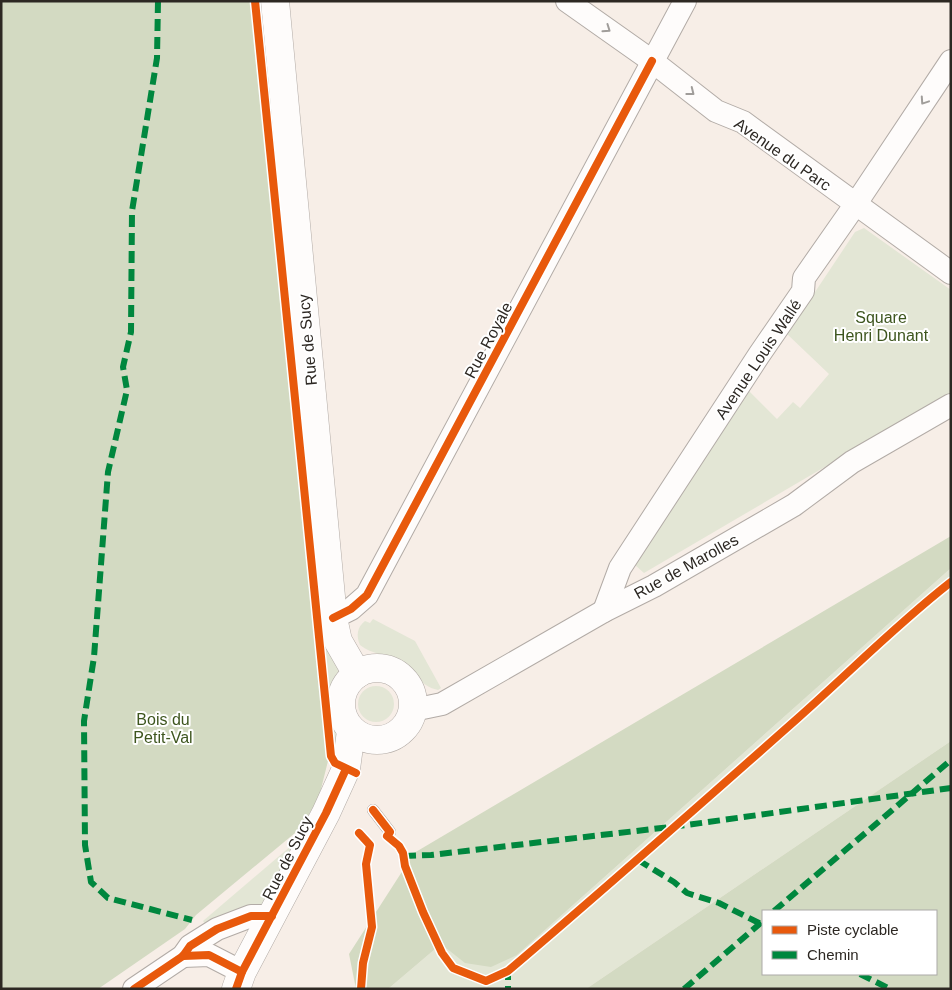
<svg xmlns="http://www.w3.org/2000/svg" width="952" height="990" font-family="Arial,sans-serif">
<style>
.green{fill:#e3e6d5}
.forest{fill:#d3dac2;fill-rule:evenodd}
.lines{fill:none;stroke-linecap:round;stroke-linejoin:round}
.service-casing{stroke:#b2aba6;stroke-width:12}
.minor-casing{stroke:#b2aba6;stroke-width:24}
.secondary-casing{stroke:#b2aba6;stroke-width:29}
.service{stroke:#fefcfb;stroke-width:11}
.minor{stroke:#fefcfb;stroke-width:22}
.secondary{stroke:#fefcfb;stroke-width:28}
.quiet{stroke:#00873e;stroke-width:6;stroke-dasharray:12 6;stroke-linecap:butt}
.cycleway-casing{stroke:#fff;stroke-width:11}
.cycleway{stroke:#e8590c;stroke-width:8}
.oneway{stroke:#a09d9a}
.labels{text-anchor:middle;stroke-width:4;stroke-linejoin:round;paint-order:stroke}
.street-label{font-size:16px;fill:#2d2823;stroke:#fff}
.park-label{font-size:16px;fill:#3d551e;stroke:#fff}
</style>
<rect width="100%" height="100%" fill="#f7eee7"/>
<g class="green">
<path d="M864,228L951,290V393L644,573L635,565L749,391L777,419L793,402L800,408L829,374L787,334L855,232Z"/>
<path d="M951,568V741L586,989H388L441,944L517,955Z"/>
<path d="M373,619L415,641L441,688L438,690C418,686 416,670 400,661C387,654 372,655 360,645C356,636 357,627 365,621L370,623Z"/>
<path d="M326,648L338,668L339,677L333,696V712L341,735L334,756L325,660Z"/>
<circle cx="376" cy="704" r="18"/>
<path d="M298,840L265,903L258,907L208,928L203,921Z"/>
</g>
<g class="forest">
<path d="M1,1H255L329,757L319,797L301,828L196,915L185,929L98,989H1Z"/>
<path d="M951,536V568L517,955L491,967L465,963L441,944L388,989H356L349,954L414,853Z"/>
<path d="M951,741V989H586ZM763,911H936V974H763Z"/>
</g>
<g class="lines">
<g class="service-casing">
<path id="service" d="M373,810L390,832"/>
</g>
<g class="minor-casing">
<g id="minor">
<path d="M567,1L652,61L716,111L743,122L951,273"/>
<path d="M604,611L620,568L759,355L803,291L804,278L855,205L951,61"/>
<path d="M333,618L351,609L367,595L685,1"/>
<path d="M413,710L442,704L604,611L654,586L794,505L852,462L951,405"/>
<path d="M183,956L209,955L242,972"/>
<path d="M134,989L183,956L190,946L217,929L251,916H272"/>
</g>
</g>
<g class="secondary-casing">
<g id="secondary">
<path d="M275,1L333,618L338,641L357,674"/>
<circle cx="377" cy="704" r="36"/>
<path d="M236,989L242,972L326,813L346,769L351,731"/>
</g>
</g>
<use href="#service" class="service"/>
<use href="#minor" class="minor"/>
<use href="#secondary" class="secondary"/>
<g class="quiet">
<path d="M158,1L157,58L132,211L131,332L123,367L127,390L108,472L94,657L84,721L85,845L91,882L108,898L192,920"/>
<path d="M404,856L431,855L687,825L951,788"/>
<path d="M638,860L674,882L687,893L719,903L763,925"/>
<path d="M774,911L951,760"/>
<path d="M508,968V989"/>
<path d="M860,974L890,989"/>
<path d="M684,989L763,921"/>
</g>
<g class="cycleway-casing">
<g id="cycleway">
<path d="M255,1L331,756L335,763L356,773"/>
<path d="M333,618L351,609L367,595L652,61"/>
<path d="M373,810L390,832L387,836L399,846L403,853L405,866L423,912L442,953L453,968L486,981L508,971C606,888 702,803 798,718C849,673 897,624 951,582"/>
<path d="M359,833L370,845L366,864L372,927L363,963L361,989"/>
<path d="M183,956L209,955L242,972"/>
<path d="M134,989L183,956L190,946L217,929L251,916H272"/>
<path d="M236,989L242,972L326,813L346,769"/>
</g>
</g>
<use href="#cycleway" class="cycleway"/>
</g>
<defs><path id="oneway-chevron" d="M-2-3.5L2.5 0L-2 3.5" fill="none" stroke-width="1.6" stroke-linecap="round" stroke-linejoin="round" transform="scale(1.25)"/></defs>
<g class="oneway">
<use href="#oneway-chevron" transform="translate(607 29) rotate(35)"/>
<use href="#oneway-chevron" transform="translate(691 92) rotate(38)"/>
<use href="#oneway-chevron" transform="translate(924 101) rotate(124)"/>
</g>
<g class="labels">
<g class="street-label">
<text transform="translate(783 154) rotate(35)" y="6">Avenue du Parc</text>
<text transform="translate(307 340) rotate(-95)" y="6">Rue de Sucy</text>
<text transform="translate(488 340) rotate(-62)" y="6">Rue Royale</text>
<text transform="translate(758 359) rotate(-56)" y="6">Avenue Louis Wallé</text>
<text transform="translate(686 566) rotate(-29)" y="6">Rue de Marolles</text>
<text transform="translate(287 858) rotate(-63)" y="6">Rue de Sucy</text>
</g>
<g class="park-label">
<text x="881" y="323">Square<tspan x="881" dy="18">Henri Dunant</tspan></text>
<text x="163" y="725">Bois du<tspan x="163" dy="18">Petit-Val</tspan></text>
</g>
</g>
<rect width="952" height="990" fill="none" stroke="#2d2823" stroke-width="5"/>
<rect x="762" y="910" width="175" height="65" fill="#ffffff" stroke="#aba9a7"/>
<rect x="772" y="926" width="25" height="8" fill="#e8590c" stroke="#aba9a7"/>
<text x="807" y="935" font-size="15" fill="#2d2823">Piste cyclable</text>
<rect x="772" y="951" width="25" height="8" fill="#00873e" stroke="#aba9a7"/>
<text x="807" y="960" font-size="15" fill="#2d2823">Chemin</text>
</svg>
